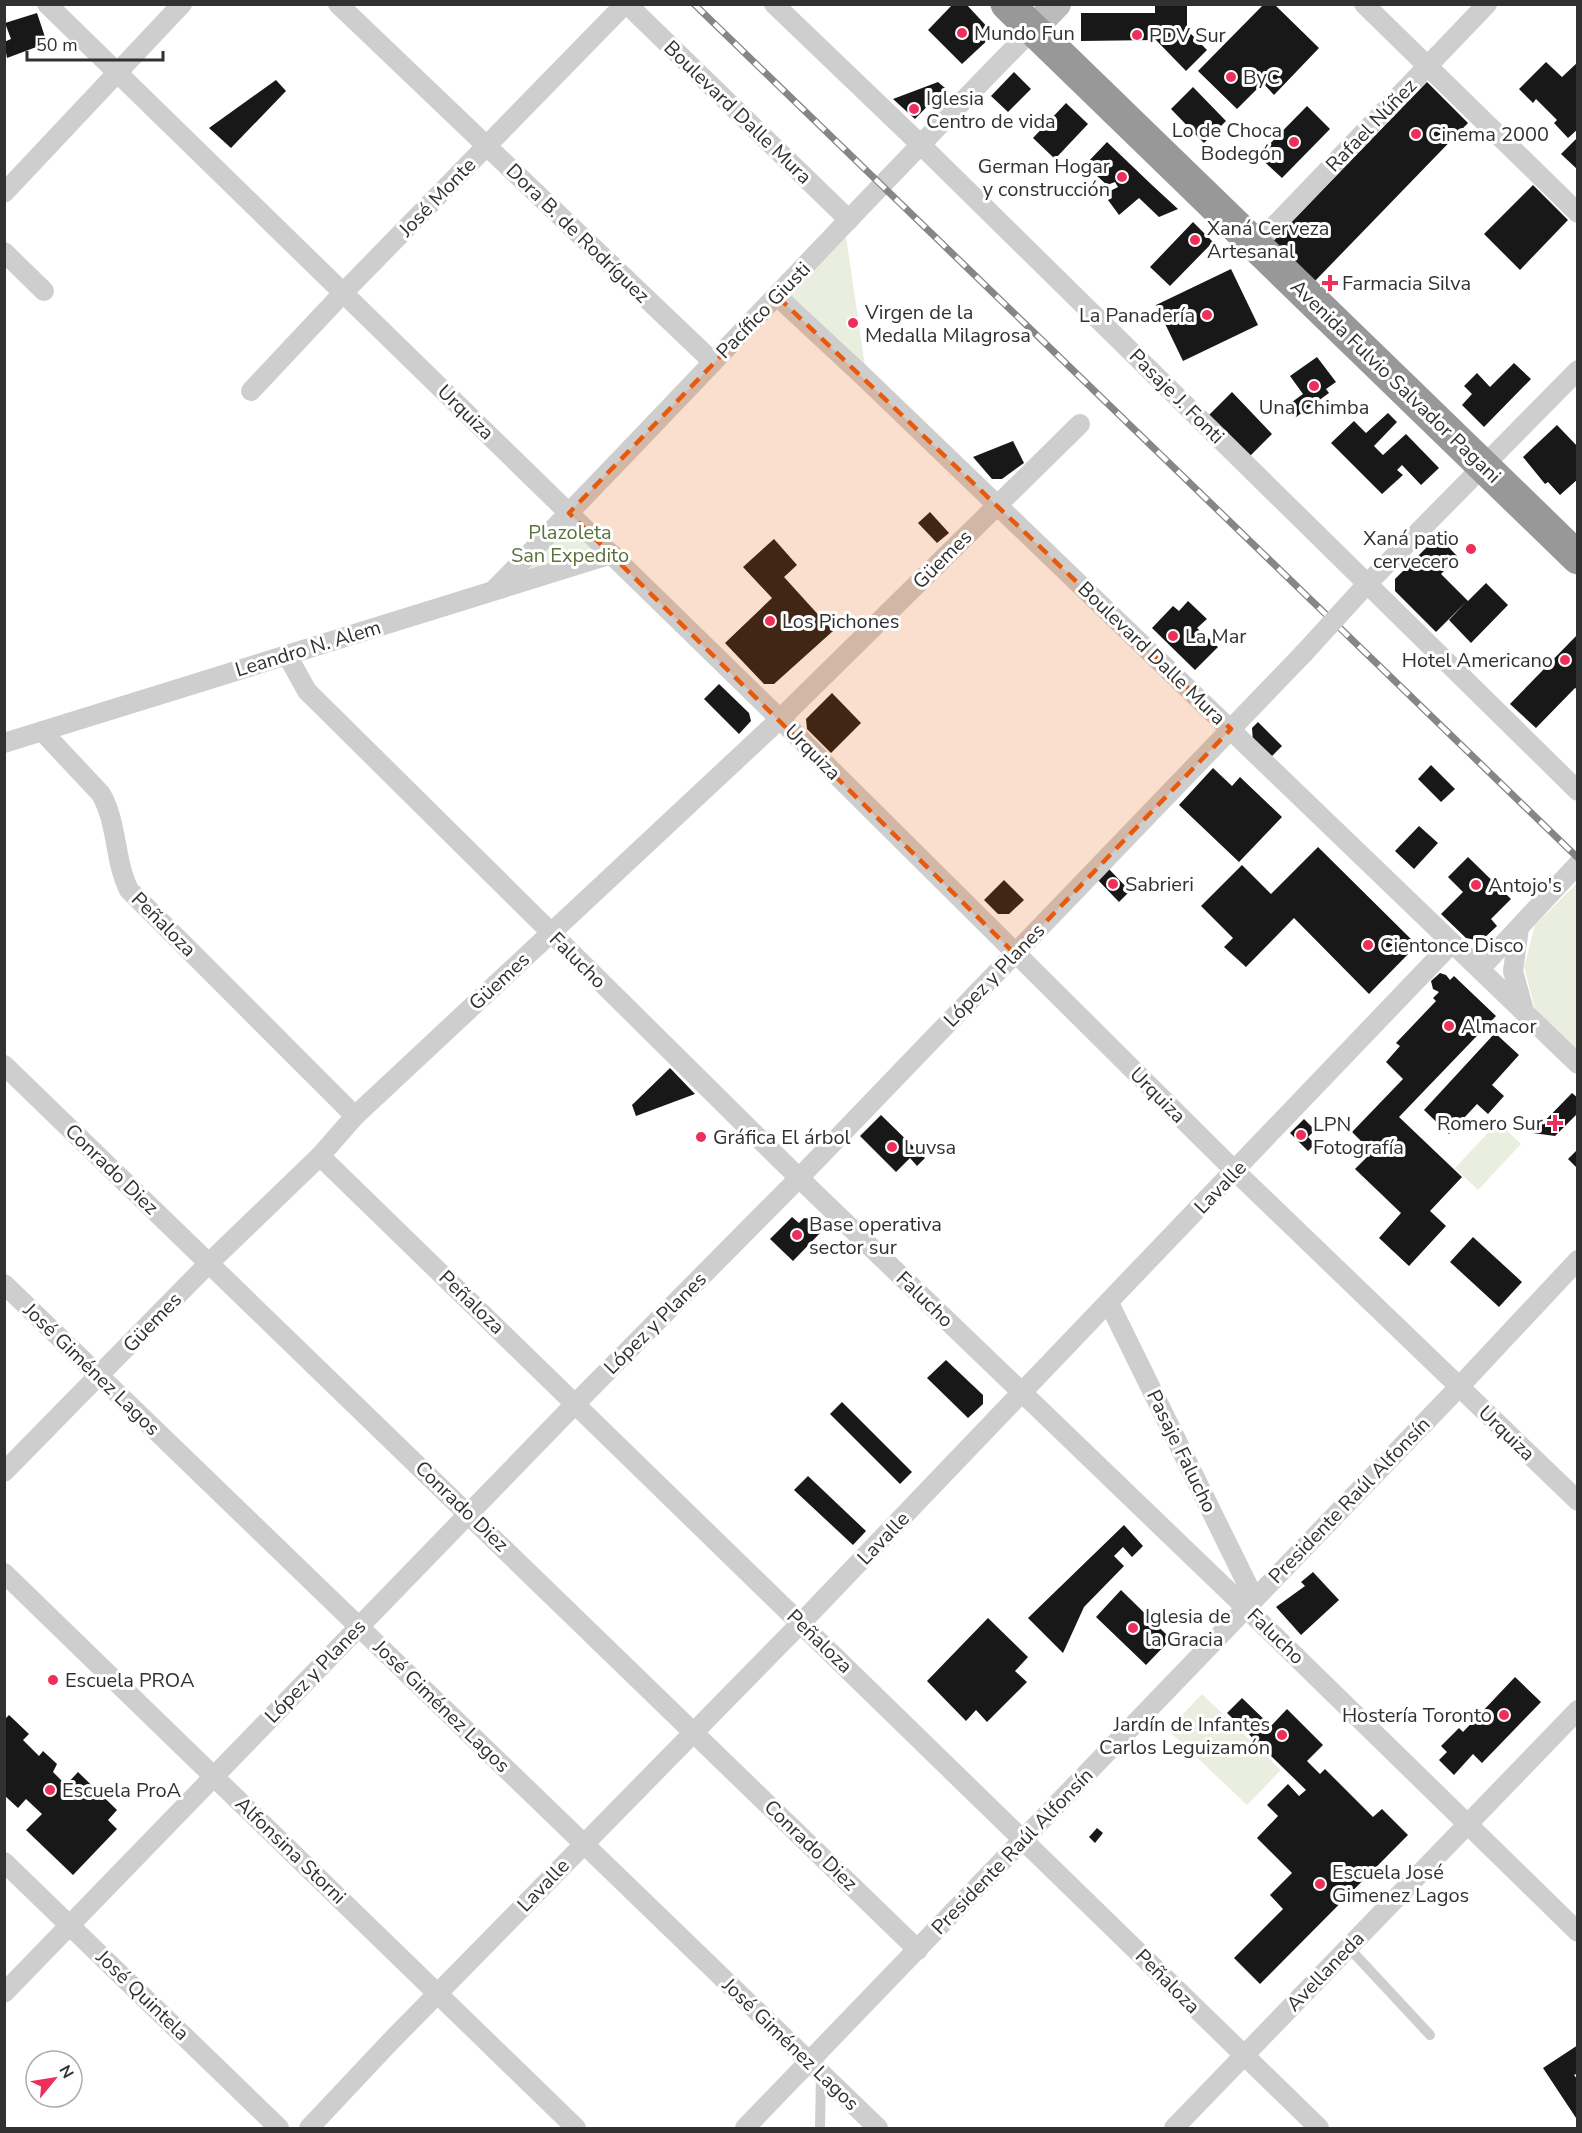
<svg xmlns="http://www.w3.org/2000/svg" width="1582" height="2133" font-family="'Nunito Sans',sans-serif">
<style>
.green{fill:#eaeedf}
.building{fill:#181818}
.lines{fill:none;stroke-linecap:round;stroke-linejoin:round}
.lane{stroke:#cecece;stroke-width:10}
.street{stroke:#cecece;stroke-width:20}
.secondary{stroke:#bbb;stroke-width:28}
.highway{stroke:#989898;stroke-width:33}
.rail-casing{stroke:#868686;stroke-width:7}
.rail{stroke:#fff;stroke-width:4.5;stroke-dasharray:14;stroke-linecap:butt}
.street-bridge{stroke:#cecece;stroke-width:20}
.marked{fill:#e8590c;fill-opacity:0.2;stroke:#e8590c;stroke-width:4.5;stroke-dasharray:12 8;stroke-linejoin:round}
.poi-dot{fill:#ed2f5a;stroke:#fff;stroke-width:2}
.labels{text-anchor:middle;stroke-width:6;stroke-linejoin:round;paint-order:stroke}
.poi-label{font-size:20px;fill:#313131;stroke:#fff;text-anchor:start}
.street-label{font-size:20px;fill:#313131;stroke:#fff}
.park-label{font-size:20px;fill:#5c703c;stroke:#fff}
</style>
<rect width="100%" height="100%" fill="#fff"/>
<g class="green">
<path d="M846,237L865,366L786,297Z"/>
<path d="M569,513L612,554L494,590Z"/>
<path d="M1577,883V1053L1536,1013L1524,967L1535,925Z"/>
<path d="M1498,1122L1521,1144L1478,1190L1455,1168Z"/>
<path d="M1202,1694L1281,1770L1247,1805L1168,1730Z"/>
</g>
<g class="building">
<path d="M953,4H966L992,32L991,37L962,64L928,30Z"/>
<path d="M1155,4H1187V30L1207,50L1186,71L1156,40L1081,41V13H1155Z"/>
<path d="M1264,4H1274L1319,48L1274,95L1263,83L1237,109L1198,71Z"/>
<path d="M37,13L47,43L7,58L4,42L11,39L5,23Z"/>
<path d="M1546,62L1562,77L1578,62V129L1568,138L1554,123L1557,120L1536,99L1533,103L1519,89Z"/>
<path d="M1014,72L1031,89L1008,112L991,96Z"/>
<path d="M276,80L286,91L231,148L209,128Z"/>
<path d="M938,82L945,88L915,119L893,99Z"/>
<path d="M1427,82L1468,123L1315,281L1273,241Z"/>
<path d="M1193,87L1226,121L1204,143L1171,109Z"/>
<path d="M1066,103L1088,124L1055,159L1033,138Z"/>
<path d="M1307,106L1330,129L1282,178L1258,156Z"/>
<path d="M1578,137V170L1561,154Z"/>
<path d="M1107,142L1153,186L1178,209L1159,217L1139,198L1119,215L1108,200L1112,198L1108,192L1118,187L1115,182L1107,185L1085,165Z"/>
<path d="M1533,185L1568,220L1520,270L1484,234Z"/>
<path d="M1193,222L1213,242L1170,286L1150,267Z"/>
<path d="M1231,269L1258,325L1183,361L1156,305Z"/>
<path d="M1317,357L1336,382L1326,389L1329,393L1296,417L1288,405L1303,394L1290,376Z"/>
<path d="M1514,363L1531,379L1484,427L1462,405L1472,394L1464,386L1477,373L1490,387Z"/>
<path d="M1232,392L1272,434L1248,458L1207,417Z"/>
<path d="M1388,413L1397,422L1374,446L1383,455L1406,434L1439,468L1421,485L1402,465L1397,470L1403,475L1382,494L1331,443L1354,421L1366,433Z"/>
<path d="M1557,425L1578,447V479L1560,495L1548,482L1545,484L1523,457Z"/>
<path d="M1013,441L1024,463L1002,479H992L973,457Z"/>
<path d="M930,512L949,533L937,543L918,523Z"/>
<path d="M1438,536L1458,557L1441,574L1468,601L1486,583L1508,605L1471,643L1449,620L1466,602L1436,632L1395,591V579Z"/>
<path d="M774,539L797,565L784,577L833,631L774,684H764L725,643L772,598L743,567Z"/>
<path d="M1188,601L1207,619L1197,628L1218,647L1195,670L1152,628L1173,606L1179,611Z"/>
<path d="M1578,634V690L1575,688L1536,728L1510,704Z"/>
<path d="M719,684L749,713L751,721L739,734L704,699Z"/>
<path d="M832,693L861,723L831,753L807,729L806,719Z"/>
<path d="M1258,722L1282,746L1270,758L1253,742L1252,728Z"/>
<path d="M1431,765L1455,789L1441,802L1418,779Z"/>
<path d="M1213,768L1232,786L1240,777L1282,817L1239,862L1179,805Z"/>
<path d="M1419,826L1438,843L1414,869L1395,851Z"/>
<path d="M1318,847L1417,945L1369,994L1294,918L1246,967L1224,947L1233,938L1201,906L1242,865L1271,894Z"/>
<path d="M1468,857L1511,899L1491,919L1497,926L1481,941L1466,938L1441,914L1463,892L1448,877Z"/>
<path d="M1107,867L1130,891L1119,902L1096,878Z"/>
<path d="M1004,880L1024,900L1009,914H998L984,900Z"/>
<path d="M1440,973L1446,975L1450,980L1454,976L1496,1016L1399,1117L1462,1177L1430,1211L1446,1226L1409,1266L1379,1238L1401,1213L1355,1169L1372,1152L1352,1132L1403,1079L1386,1062L1400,1046L1396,1043L1436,1001L1433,998L1439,992L1433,989L1431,981Z"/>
<path d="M1495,1033L1519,1055L1492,1085L1504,1096L1488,1114L1477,1104L1449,1134L1424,1110Z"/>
<path d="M670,1068L695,1094L636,1116L632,1105Z"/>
<path d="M1572,1093L1578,1098V1113L1555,1136L1533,1133Z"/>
<path d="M881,1115L925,1158L917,1166L910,1158L896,1172L860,1136Z"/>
<path d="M1304,1119L1315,1130L1308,1137L1315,1144L1308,1151L1290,1133Z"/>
<path d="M1578,1149V1169L1568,1159Z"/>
<path d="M792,1217L799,1223L804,1218L812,1219L823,1230L793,1261L770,1239Z"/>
<path d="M1473,1237L1522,1282L1499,1307L1450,1262Z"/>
<path d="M946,1360L983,1395V1404L968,1418L927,1378Z"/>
<path d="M842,1402L912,1472L900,1484L830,1414Z"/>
<path d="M808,1476L866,1531L853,1545L794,1490Z"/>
<path d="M1124,1525L1143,1546L1132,1557L1123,1547L1114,1556L1124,1566L1084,1607L1063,1653L1028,1618Z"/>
<path d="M1313,1572L1339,1600L1301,1635L1276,1607L1305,1586L1301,1582Z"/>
<path d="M1121,1590L1171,1639L1146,1665L1096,1617Z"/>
<path d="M988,1618L1028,1657L1015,1671L1027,1682L987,1722L976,1710L966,1721L927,1681Z"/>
<path d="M1515,1677L1541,1702L1482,1763L1473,1754L1454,1775L1439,1760L1447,1752L1441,1746L1459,1728L1463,1732Z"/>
<path d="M1242,1698L1271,1726L1287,1709L1323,1745L1307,1761L1320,1774L1325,1769L1373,1817L1382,1809L1408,1835L1260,1984L1234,1958L1283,1909L1270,1895L1292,1873L1257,1838L1278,1816L1267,1805L1288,1784L1299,1796L1306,1790L1227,1713Z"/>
<path d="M9,1715L29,1734L23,1740L39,1756L43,1751L57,1764L53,1772L66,1785L78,1772L117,1810L108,1820L117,1829L73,1875L26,1830L42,1814L26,1799L18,1808L4,1795V1720Z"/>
<path d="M1097,1828L1103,1833L1095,1843L1089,1837Z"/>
<path d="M1578,2045V2073L1574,2075L1578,2080V2121L1543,2068Z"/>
</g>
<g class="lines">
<g class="lane">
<path d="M1349,1948L1430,2035"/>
<path d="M820,2128L821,2074"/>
</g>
<g class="street">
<path d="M47,4L780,719L1235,1171L1578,1501"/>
<path d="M338,4L713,362"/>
<path d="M627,4L849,220"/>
<path d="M774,4L920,144L1578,791"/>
<path d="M1364,4L1578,213"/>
<path d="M4,193L182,4"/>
<path d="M1256,245L1487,4"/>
<path d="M4,252L44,291"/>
<path d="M778,297L863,376L1578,1064"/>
<path d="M251,391L343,293L625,4"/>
<path d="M1367,584L1578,370"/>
<path d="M494,590C675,405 851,214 1033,29"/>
<path d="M287,655L307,691L799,1178L1245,1607L1578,1932"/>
<path d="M42,731L101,794C118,824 114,860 129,890L355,1116"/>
<path d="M4,743L612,554"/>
<path d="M1519,928L1513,971L1524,1011"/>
<path d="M1480,969L1578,864"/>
<path d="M4,1065L918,1950"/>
<path d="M320,1156L1319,2128"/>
<path d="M4,1284L878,2128"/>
<path d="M1109,1303L1254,1598"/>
<path d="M4,1472L209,1263L320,1156L355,1116L780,719L1080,424"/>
<path d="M4,1573L576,2128"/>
<path d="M4,1862L279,2128"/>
<path d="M4,1993L576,1403L799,1178L1304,653"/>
<path d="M309,2128L390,2042L801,1623L1452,943"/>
<path d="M745,2128L1459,1387L1578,1260"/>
<path d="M1174,2128L1578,1710"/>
</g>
<path class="secondary" d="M1033,29L1057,4"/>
<path class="highway" d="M1007,4L1578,558"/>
<g class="rail-casing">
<path id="rail" d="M694,4L1578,858"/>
</g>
<use href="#rail" class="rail"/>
<path class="street-bridge" d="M1304,653L1367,584"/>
</g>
<path class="marked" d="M778,297L1231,729L1015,954L569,513Z"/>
<g class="poi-dot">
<circle cx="962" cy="33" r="6"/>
<circle cx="1137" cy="35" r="6"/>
<circle cx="1231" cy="77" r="6"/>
<circle cx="914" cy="109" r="6"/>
<circle cx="1416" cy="134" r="6"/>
<circle cx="1294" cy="142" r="6"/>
<circle cx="1122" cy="177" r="6"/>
<circle cx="1195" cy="240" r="6"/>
<path d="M1327 274h6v6h6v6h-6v6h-6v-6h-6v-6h6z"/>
<circle cx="1207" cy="315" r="6"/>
<circle cx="853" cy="323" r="6"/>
<circle cx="1314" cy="386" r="6"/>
<circle cx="1471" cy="549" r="6"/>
<circle cx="770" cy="621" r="6"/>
<circle cx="1173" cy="636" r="6"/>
<circle cx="1565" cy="660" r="6"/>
<circle cx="1113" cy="884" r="6"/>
<circle cx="1476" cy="885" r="6"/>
<circle cx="1368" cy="945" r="6"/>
<circle cx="1449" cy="1026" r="6"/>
<path d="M1552 1114h6v6h6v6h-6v6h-6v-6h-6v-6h6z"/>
<circle cx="1301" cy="1135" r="6"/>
<circle cx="701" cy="1137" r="6"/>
<circle cx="892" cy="1147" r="6"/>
<circle cx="797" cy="1235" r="6"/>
<circle cx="1133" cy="1628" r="6"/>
<circle cx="53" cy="1680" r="6"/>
<circle cx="1504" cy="1715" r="6"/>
<circle cx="1282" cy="1735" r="6"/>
<circle cx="50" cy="1790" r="6"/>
<circle cx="1320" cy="1884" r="6"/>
</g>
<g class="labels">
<g class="poi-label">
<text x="974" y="40">Mundo Fun</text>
<text x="1149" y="42">PDV Sur</text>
<text x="1243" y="84">ByC</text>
<text x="926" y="105">Iglesia<tspan x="926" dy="23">Centro de vida</tspan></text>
<text x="1282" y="137" text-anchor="end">Lo de Choca<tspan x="1282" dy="23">Bodegón</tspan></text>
<text x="1428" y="141">Cinema 2000</text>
<text x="1110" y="173" text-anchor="end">German Hogar<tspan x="1110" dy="23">y construcción</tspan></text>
<text x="1207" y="235">Xaná Cerveza<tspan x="1207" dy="23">Artesanal</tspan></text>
<text x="1342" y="290">Farmacia Silva</text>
<text x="865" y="319">Virgen de la<tspan x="865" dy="23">Medalla Milagrosa</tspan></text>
<text x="1195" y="322" text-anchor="end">La Panadería</text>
<text x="1314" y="414" text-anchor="middle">Una Chimba</text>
<text x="1459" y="545" text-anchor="end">Xaná patio<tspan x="1459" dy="23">cervecero</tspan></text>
<text x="782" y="628">Los Pichones</text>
<text x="1185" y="643">La Mar</text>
<text x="1553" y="667" text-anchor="end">Hotel Americano</text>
<text x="1125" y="891">Sabrieri</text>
<text x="1488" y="892">Antojo's</text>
<text x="1380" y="952">Cientonce Disco</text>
<text x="1461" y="1033">Almacor</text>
<text x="1543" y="1130" text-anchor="end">Romero Sur</text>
<text x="1313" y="1131">LPN<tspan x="1313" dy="23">Fotografía</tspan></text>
<text x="713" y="1144">Gráfica El árbol</text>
<text x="904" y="1154">Luvsa</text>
<text x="809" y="1231">Base operativa<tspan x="809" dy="23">sector sur</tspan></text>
<text x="1145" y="1623">Iglesia de<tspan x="1145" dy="23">la Gracia</tspan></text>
<text x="65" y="1687">Escuela PROA</text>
<text x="1492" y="1722" text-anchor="end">Hostería Toronto</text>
<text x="1270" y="1731" text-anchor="end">Jardín de Infantes<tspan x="1270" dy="23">Carlos Leguizamón</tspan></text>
<text x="62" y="1797">Escuela ProA</text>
<text x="1332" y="1879">Escuela José<tspan x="1332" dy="23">Gimenez Lagos</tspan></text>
</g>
<g class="street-label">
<text transform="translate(738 112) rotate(44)" y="7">Boulevard Dalle Mura</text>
<text transform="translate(1371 125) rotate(-46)" y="7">Rafael Núñez</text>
<text transform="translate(437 197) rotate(-46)" y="7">José Monte</text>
<text transform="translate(578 233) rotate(44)" y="7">Dora B. de Rodríguez</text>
<text transform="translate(763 310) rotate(-46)" y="7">Pacífico Giusti</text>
<text transform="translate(1396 381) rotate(44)" y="7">Avenida Fulvio Salvador Pagani</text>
<text transform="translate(1177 396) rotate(45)" y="7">Pasaje J. Fonti</text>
<text transform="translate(466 412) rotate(44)" y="7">Urquiza</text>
<text transform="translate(942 559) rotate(-45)" y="7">Güemes</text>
<text transform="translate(308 648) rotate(-17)" y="7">Leandro N. Alem</text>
<text transform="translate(1152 653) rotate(44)" y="7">Boulevard Dalle Mura</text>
<text transform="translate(813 752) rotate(45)" y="7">Urquiza</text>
<text transform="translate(164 924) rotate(45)" y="7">Peñaloza</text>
<text transform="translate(578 960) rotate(45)" y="7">Falucho</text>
<text transform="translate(994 975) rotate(-46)" y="7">López y Planes</text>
<text transform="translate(499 981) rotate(-43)" y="7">Güemes</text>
<text transform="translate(1158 1095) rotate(45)" y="7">Urquiza</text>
<text transform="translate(112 1169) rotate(44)" y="7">Conrado Diez</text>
<text transform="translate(1220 1187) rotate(-46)" y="7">Lavalle</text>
<text transform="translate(925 1299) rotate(44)" y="7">Falucho</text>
<text transform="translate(472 1302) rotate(44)" y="7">Peñaloza</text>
<text transform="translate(152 1322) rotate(-46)" y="7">Güemes</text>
<text transform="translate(655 1323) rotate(-45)" y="7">López y Planes</text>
<text transform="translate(92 1369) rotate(44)" y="7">José Giménez Lagos</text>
<text transform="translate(1507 1433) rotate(44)" y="7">Urquiza</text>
<text transform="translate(1182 1451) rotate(64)" y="7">Pasaje Falucho</text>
<text transform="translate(1349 1500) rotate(-46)" y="7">Presidente Raúl Alfonsín</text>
<text transform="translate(462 1506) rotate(44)" y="7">Conrado Diez</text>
<text transform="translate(883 1538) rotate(-46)" y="7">Lavalle</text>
<text transform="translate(1276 1636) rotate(44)" y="7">Falucho</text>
<text transform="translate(820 1641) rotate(44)" y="7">Peñaloza</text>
<text transform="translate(315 1671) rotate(-46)" y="7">López y Planes</text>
<text transform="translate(442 1706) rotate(44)" y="7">José Giménez Lagos</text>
<text transform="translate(811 1845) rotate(44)" y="7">Conrado Diez</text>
<text transform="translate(291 1850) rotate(44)" y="7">Alfonsina Storni</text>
<text transform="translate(1012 1851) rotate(-46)" y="7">Presidente Raúl Alfonsín</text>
<text transform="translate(543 1885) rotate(-46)" y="7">Lavalle</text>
<text transform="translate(1325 1971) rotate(-46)" y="7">Avellaneda</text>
<text transform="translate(1168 1981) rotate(45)" y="7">Peñaloza</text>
<text transform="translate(143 1995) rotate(44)" y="7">José Quintela</text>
<text transform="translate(791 2044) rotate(44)" y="7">José Giménez Lagos</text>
</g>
<g class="park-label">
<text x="570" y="539">Plazoleta<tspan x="570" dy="23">San Expedito</tspan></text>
</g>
</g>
<rect width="1582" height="2133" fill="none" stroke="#313131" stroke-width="12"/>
<g transform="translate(54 2079) rotate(60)"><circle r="28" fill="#ffffff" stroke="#adadad" stroke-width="1.5"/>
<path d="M0-4.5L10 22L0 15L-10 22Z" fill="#ed2f5a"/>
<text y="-9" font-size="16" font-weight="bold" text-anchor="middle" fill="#313131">N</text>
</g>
<path d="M27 51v9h136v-9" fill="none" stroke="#313131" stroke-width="3"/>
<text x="36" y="51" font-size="18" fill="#313131" stroke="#ffffff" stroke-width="4.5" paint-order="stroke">50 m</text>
</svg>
